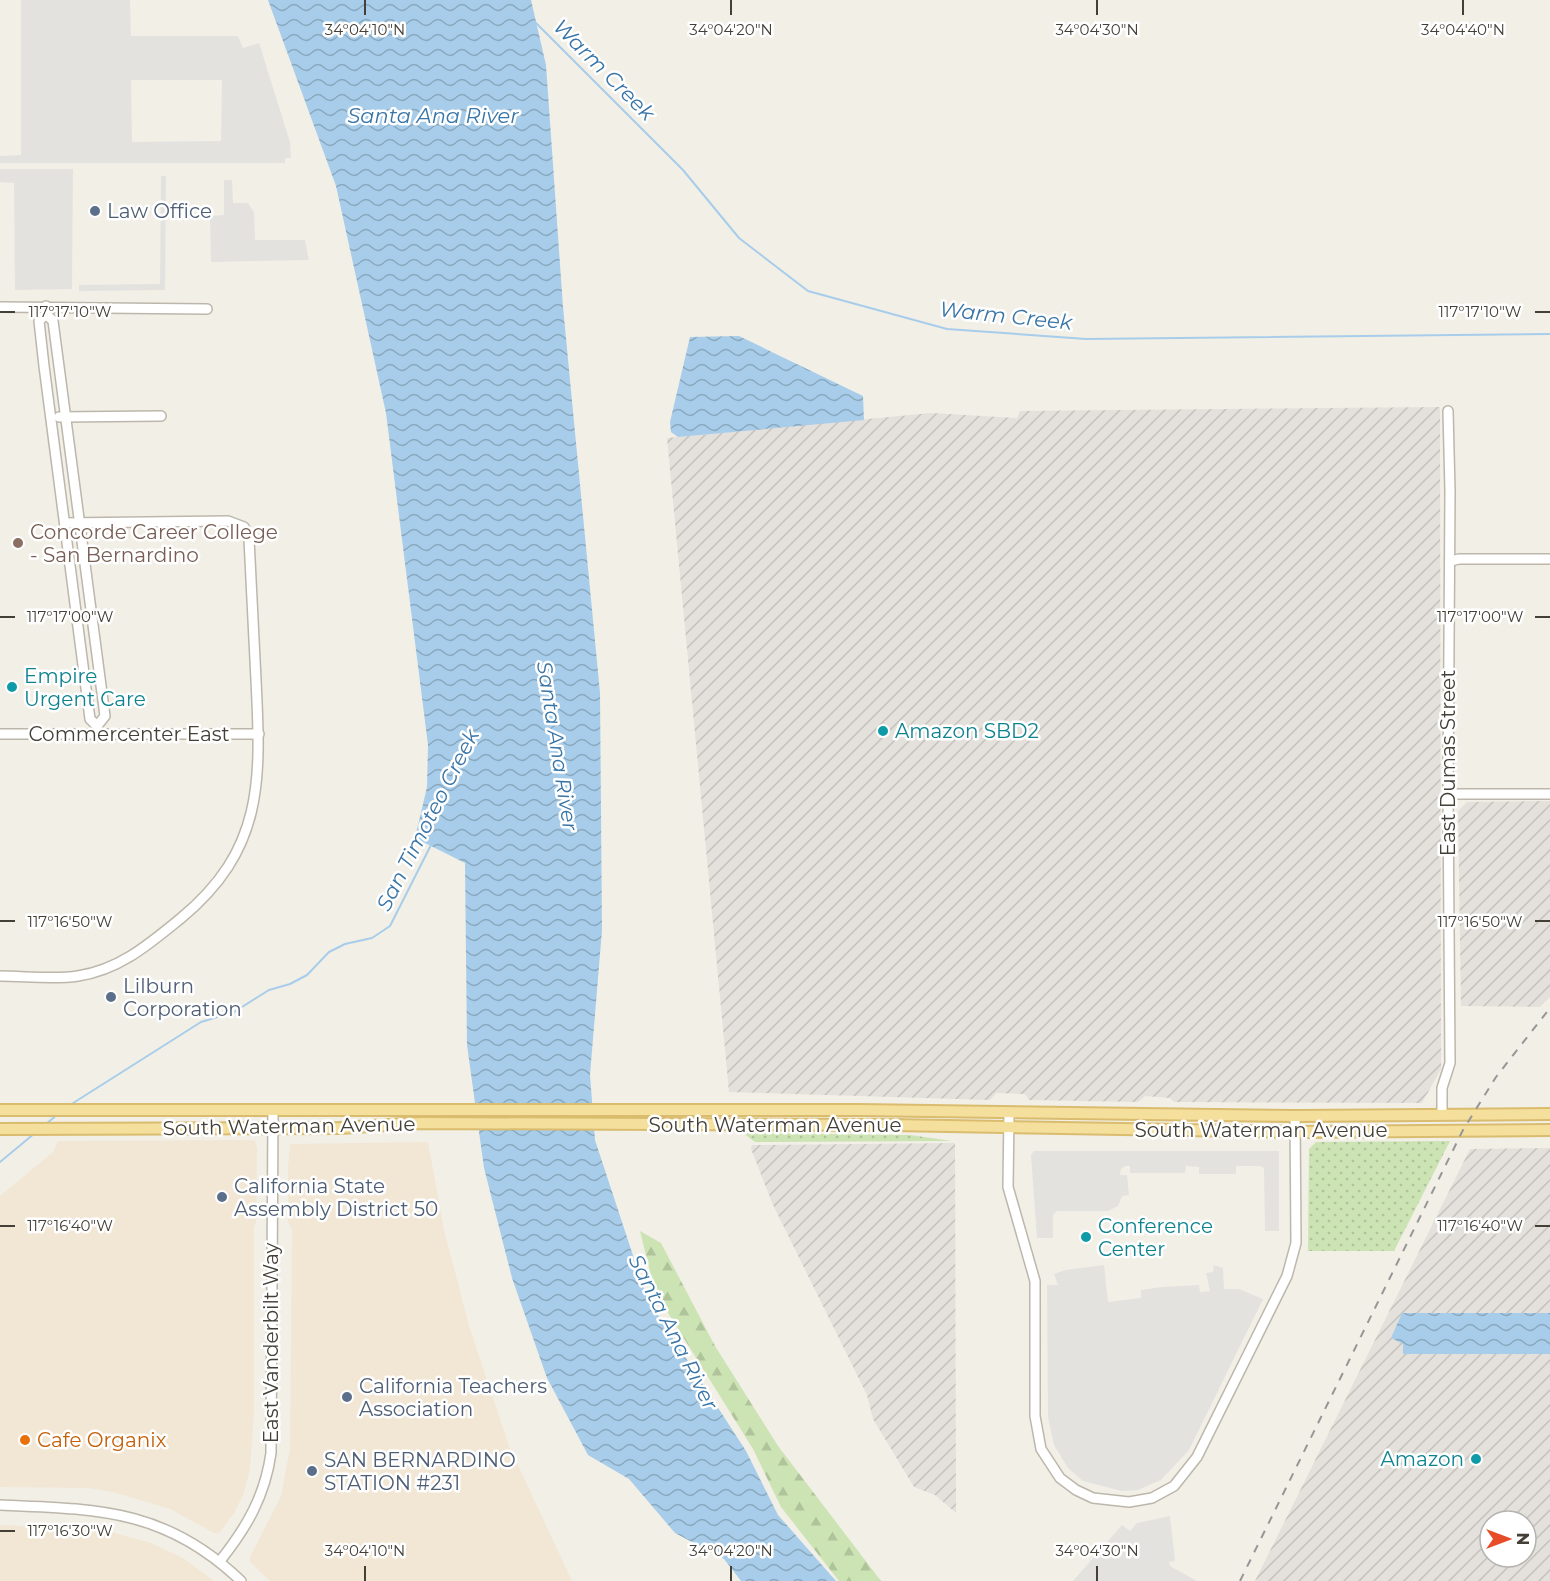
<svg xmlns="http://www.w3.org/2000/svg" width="1550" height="1581" font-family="Montserrat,sans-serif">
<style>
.commercial{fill:#f2e6d4}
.industrial{fill:url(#industrial-furrows);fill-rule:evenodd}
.grass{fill:url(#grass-dots)}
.forest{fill:url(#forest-firs)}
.parking{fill:#e3e2df;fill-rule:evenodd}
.water{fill:url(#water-waves)}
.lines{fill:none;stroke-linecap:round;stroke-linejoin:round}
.stream{stroke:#a8cdea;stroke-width:2}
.minor-casing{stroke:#bdb7ab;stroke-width:12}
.major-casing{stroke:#d9bc6e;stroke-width:14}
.minor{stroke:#fff;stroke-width:9}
.major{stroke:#f5df9d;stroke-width:10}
.rail{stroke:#969696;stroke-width:2;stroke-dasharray:8 8;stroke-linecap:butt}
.ticks{fill:none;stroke:#444037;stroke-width:2}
.service-dot{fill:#5c6f8a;stroke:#fff;stroke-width:2}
.education-dot{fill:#8d6e63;stroke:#fff;stroke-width:2}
.culture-dot{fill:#0f9aa8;stroke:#fff;stroke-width:2}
.food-dot{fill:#e8710a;stroke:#fff;stroke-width:2}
.labels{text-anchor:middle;stroke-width:5;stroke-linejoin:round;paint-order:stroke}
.service-label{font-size:20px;fill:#4e5e75;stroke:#fff;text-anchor:start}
.education-label{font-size:20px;fill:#785e54;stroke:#fff;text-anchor:start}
.culture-label{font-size:20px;fill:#0d838f;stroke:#fff;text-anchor:start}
.street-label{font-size:20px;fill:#444037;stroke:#fff}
.food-label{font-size:20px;fill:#c56008;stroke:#fff;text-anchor:start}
.water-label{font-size:21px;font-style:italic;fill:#3975a7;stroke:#fff}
.ticks-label{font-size:15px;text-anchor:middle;fill:#444037;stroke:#fff;stroke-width:5;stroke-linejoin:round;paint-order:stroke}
</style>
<defs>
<pattern id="industrial-furrows" width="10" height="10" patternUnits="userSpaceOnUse" patternTransform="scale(1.5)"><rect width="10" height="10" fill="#e4e1dc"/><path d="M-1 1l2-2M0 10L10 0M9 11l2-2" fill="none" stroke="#c5c2bd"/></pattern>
<pattern id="grass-dots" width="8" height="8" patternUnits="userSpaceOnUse" patternTransform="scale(1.5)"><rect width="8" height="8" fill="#cce3b3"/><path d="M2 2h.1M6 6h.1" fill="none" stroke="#b0c49b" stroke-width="1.8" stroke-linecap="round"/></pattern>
<pattern id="forest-firs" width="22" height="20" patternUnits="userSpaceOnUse" patternTransform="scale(1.5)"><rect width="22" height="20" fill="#cce3b3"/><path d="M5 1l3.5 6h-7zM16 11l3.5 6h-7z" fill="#b0c49b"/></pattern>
<pattern id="water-waves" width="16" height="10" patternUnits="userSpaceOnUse" patternTransform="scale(1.5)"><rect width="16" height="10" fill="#a8cdea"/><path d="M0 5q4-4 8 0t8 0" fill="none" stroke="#8aa8be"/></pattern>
</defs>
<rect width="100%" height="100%" fill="#f2efe7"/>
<g class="commercial">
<path d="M249,1140L255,1141L257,1148L256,1222L254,1228V1413L250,1469L244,1493L234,1513L219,1533H214L170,1509L113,1492L88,1488L0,1487V1196L53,1152L58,1141Z"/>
<path d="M428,1142L444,1230L470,1329L509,1446L572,1581H270L250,1562V1557L281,1496L290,1449L292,1229L288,1222V1168L290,1144Z"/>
<path d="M0,1525L104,1530L151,1543L183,1558L214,1581H0Z"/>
</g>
<g class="industrial">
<path d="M1440,407L1441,1069L1422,1103L1174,1102L1170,1098L1145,1096L1138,1102L1029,1100L1025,1094L996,1093L990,1100L729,1092L667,438L931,413L1017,418L1020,411Z"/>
<path d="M1550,801V997L1540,1007L1461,1006L1458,811L1467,802Z"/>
<path d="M955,1143L956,1513L935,1495L914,1487L873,1419L867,1395L773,1205L751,1149L752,1145Z"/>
<path d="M1550,1148V1581H1255L1470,1149ZM1490,1521H1526V1557H1490Z"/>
</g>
<g class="grass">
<path d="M743,1133L910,1135L952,1141L755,1142Z"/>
<path d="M1450,1141L1394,1251H1308L1309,1149L1316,1142Z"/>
</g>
<path class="forest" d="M640,1231L661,1243L715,1346L778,1446L881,1581H839L781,1507L753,1449L655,1292Z"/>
<g class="parking">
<path d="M21,0H130L131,36H238L243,48L259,43L290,142L291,158H285V163H0V156L21,155ZM131,80H222L221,141L132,142Z"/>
<path d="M0,169H73L72,289L15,290L14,183L0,182Z"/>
<path d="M161,176H166L165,290L79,291V285L160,284Z"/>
<path d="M224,180H232L233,203H248L254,212L255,240H305L309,260L211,262L210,216L224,215Z"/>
<path d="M1034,1151H1279V1231H1265L1264,1168L1260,1166H1236V1174H1199V1167L1186,1166L1185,1173H1130V1166H1125L1121,1169L1120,1175H1127L1129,1195L1122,1196L1118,1206L1108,1211H1057L1053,1215V1238H1037L1031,1155Z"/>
<path d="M1104,1265L1108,1302L1141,1298V1290L1162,1287L1199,1285L1200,1292L1210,1291L1206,1273L1213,1272L1214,1265L1223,1268L1224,1289H1239L1263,1299L1189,1450L1161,1480L1138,1490L1122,1491L1083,1481L1068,1468L1054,1445L1048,1417L1047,1285H1058L1054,1274L1065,1270Z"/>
<path d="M1170,1516L1175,1561L1169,1562L1170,1566L1197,1581H1073L1122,1525L1130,1531L1137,1523Z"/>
</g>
<g class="water">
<path d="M268,0H531L546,65L563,307L600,693L602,930L590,1075L595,1140L647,1298L746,1451L778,1515L836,1581H741L724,1559L675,1533L629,1479L588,1455L547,1378L512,1278L484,1168L467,1045L465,863L415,838L427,787L428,745L386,413L336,186Z"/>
<path d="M739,336L863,396L864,420L678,437L671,432L670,422L690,337Z"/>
<path d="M1402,1313H1550V1354H1403V1344L1391,1338Z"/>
</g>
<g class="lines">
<g class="stream">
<path d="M536,23L683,170L739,238L808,291L947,329L1086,339L1550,334"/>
<path d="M70,1105L201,1022L234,1012L269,990L290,984L307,975L329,952L345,944L372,938L390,926L431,845"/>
<path d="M46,1124L58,1114"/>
<path d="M0,1162L35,1133"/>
</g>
<g class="minor-casing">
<g id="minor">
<path d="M46,306V314L39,321L44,366L90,719L97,726L98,736"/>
<path d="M0,307L207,309"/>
<path d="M46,314L53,321L105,716L97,726"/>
<path d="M59,417L161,416"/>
<path d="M1450,561L1459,559H1550"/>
<path d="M0,734H259"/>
<path d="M1448,794H1550"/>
<path d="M0,976C25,976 53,980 78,976C119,970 148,945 180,919C264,850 261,781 256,680C254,633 251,586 249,539L244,527L228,521L65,523"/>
<path d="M1009,1113L1008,1187L1035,1281V1416L1041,1449L1060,1478L1076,1490L1093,1498L1129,1502L1152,1498L1174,1486L1197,1457L1287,1276L1296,1243L1295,1116"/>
<path d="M1442,1114V1088L1450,1063L1448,794L1450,491L1448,411"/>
<path d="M0,1505C98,1509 166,1509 241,1581"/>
<path d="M220,1561C247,1527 265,1496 271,1453L273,1111"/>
</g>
</g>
<g class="major-casing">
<g id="major">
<path d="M0,1110H859L1295,1116L1550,1114"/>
<path d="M0,1129L339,1128L420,1123L892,1125L1294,1132L1550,1130"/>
</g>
</g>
<use href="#minor" class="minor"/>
<use href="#major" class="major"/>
<path class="rail" d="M1240,1581L1463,1130L1496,1077L1550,1008"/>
</g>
<path class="ticks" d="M365,0V15M731,0V15M1097,0V15M1463,0V15M0,312H15M1535,312H1550M0,617H15M1535,617H1550M0,921H15M1535,921H1550M0,1226H15M1535,1226H1550M0,1531H15M365,1566V1581M731,1566V1581M1097,1566V1581"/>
<g class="service-dot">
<circle cx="95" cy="211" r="6"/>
<circle cx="111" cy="997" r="6"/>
<circle cx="222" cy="1197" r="6"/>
<circle cx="347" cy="1397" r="6"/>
<circle cx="312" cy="1471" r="6"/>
</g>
<circle class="education-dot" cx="18" cy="543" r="6"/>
<g class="culture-dot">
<circle cx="12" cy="687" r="6"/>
<circle cx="883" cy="731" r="6"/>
<circle cx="1086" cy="1237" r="6"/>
<circle cx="1476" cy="1459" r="6"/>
</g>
<circle class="food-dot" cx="25" cy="1440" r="6"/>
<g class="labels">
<g class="service-label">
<text x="107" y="218">Law Office</text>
<text x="123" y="993">Lilburn<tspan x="123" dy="23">Corporation</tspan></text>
<text x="234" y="1193">California State<tspan x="234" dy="23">Assembly District 50</tspan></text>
<text x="359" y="1393">California Teachers<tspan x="359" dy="23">Association</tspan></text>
<text x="324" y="1467">SAN BERNARDINO<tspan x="324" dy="23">STATION #231</tspan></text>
</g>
<g class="education-label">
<text x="30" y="539">Concorde Career College<tspan x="30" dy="23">- San Bernardino</tspan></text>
</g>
<g class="culture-label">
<text x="24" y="683">Empire<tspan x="24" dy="23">Urgent Care</tspan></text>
<text x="895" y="738">Amazon SBD2</text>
<text x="1098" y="1233">Conference<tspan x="1098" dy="23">Center</tspan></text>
<text x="1464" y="1466" text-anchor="end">Amazon</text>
</g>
<g class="street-label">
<text x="129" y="741">Commercenter East</text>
<text transform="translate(1448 763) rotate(-90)" y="7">East Dumas Street</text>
<text x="775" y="1132">South Waterman Avenue</text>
<text transform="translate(289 1126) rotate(-1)" y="7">South Waterman Avenue</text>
<text x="1261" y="1137">South Waterman Avenue</text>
<text transform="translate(271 1343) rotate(-90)" y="7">East Vanderbilt Way</text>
</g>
<g class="food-label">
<text x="37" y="1447">Cafe Organix</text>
</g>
<g class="water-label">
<text transform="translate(604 70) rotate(45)" y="7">Warm Creek</text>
<text x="433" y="123">Santa Ana River</text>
<text transform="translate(1006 316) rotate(6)" y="7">Warm Creek</text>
<text transform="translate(557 746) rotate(81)" y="7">Santa Ana River</text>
<text transform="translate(428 820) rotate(-63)" y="7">San Timoteo Creek</text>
<text transform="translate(673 1332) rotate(63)" y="7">Santa Ana River</text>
</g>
</g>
<g class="ticks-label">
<text x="365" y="35">34°04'10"N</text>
<text x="731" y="35">34°04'20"N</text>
<text x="1097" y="35">34°04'30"N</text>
<text x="1463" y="35">34°04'40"N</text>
<text x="1480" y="317">117°17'10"W</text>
<text x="70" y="317">117°17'10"W</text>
<text x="1480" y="622">117°17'00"W</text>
<text x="70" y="622">117°17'00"W</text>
<text x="1480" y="927">117°16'50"W</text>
<text x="70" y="927">117°16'50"W</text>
<text x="1480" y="1231">117°16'40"W</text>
<text x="70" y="1231">117°16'40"W</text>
<text x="70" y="1536">117°16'30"W</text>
<text x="365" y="1556">34°04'10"N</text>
<text x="731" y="1556">34°04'20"N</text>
<text x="1097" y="1556">34°04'30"N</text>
</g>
<g transform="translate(1508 1539) rotate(90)"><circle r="28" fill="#ffffff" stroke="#b4b3af" stroke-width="1.5"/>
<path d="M0-4.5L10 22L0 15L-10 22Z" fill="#e74c29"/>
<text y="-9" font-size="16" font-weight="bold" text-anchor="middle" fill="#444037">N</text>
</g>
</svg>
